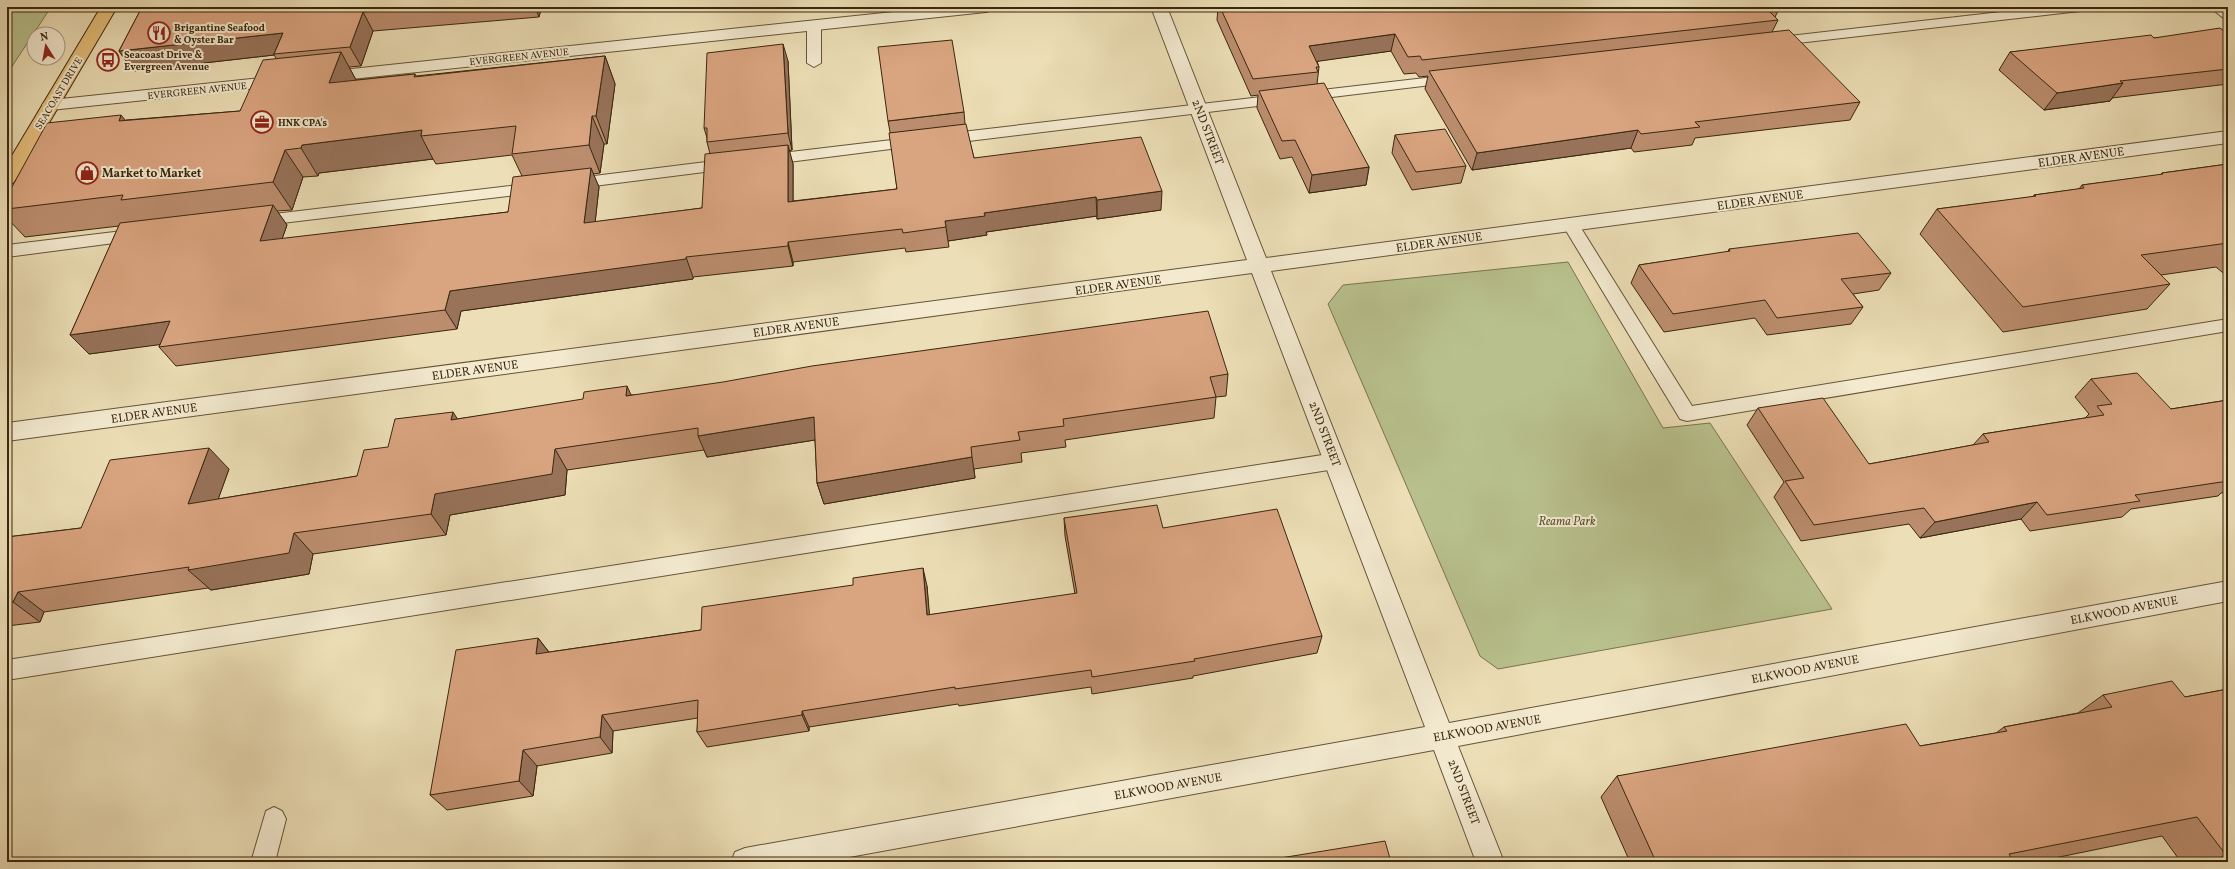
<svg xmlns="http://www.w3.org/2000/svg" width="2235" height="869" font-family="Vollkorn,serif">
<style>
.green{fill:#b8c18d;stroke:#79744e}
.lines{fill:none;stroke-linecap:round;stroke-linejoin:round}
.service-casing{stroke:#665538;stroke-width:2}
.minor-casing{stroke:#665538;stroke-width:2}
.tertiary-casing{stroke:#665538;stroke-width:2}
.primary-casing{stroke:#3a270e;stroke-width:2}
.service{fill:#f3ead0;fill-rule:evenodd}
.minor{fill:#f3ead0;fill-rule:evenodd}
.tertiary{fill:#f3ead0;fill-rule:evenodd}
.primary{fill:#e6bf7b;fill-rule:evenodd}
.wall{fill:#bb8d6e;stroke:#3a270e;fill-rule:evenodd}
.shaded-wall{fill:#98735a;stroke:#3a270e}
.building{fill:#d9a480;stroke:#3a270e}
.labels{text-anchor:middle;stroke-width:4;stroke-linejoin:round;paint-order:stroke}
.far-poi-label{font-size:10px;font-weight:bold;fill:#3a270e;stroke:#f3ead0;text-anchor:start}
.far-street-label{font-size:10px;fill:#3a270e;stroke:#f3ead0}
.street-label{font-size:12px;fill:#3a270e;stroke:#f3ead0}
.poi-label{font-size:12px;font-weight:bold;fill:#3a270e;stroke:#f3ead0;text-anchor:start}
.park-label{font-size:12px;font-style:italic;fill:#5a4e2e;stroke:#f3ead0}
</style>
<rect width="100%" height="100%" fill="#ecdeb6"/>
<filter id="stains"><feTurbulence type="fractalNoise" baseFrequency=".005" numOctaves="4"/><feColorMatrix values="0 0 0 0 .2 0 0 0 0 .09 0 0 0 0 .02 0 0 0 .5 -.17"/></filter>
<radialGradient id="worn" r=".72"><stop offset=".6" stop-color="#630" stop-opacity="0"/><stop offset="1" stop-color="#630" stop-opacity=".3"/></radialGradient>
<g class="green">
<path d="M7,7H51L7,74Z"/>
<path d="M1568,262L1663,428L1710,423L1832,609L1498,669L1480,656L1328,304L1343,285Z"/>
</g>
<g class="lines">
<g class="service-casing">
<g id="service">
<path d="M2044,7H2087L2080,11L1772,46L1765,42L1772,38Z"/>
<path d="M814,21L821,25V63L814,67L807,63V25Z"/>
<path d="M1451,75L1456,76L1458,79L1456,82L944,144L939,142L936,139L939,136L944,134Z"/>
<path d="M917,137L922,139L925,142L922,145L765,165L760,163L757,160L760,157L765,155Z"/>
<path d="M730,159L736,160L738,164L736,168L570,189L564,188L562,184L564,180L570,179Z"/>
<path d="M536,183L542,184L544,188L542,192L257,226L251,225L249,221L251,217L257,216Z"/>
<path d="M1570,219L1576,220L1692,406L2228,319V331L1687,421L1680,419L1562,224L1564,220Z"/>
<path d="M139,229L145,231L147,235L145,239L7,257V245Z"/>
<path d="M1335,453L1342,456L1345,461L1342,466L1335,469L7,680V660Z"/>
<path d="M274,807L282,811L286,819L275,862H251L266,811Z"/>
</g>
</g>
<g class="minor-casing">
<g id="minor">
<path d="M941,7H994L992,10L986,12L323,82L317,81L315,77L317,73L323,72Z"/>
<path d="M1151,7H1167L1266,258L2228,131V143L1271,271L1449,723L2228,581V601L1458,746L1504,862H1476L1434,750L822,862H731L735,852L745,848L1425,727L1252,273L7,441V423L1247,260Z"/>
<path d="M281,76L287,77L289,81L287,85L51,110L45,109L42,105L45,101L51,100Z"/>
</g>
</g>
<g class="tertiary-casing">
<path id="tertiary" d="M2210,7H2228V19L2222,17Z"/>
</g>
<g class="primary-casing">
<path id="primary" d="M101,7H117L16,179L13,183L7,185V164Z"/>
</g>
<use href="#service" class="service"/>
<use href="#minor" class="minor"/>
<use href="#tertiary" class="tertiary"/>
<use href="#primary" class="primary"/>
</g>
<g class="wall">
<path d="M142,7H565L541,9L539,17L373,31L361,66L349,67L356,80L415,74L416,76L605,56L615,84L607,144H604L600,173L593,174L599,187L595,222L702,208L710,154L707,142V138L704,128L788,61L792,150L789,151L793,164V201L897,189L890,132L888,121L964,112L965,124L974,158L1161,210L1097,219V216L986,232L987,235L948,241L949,247L906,252L905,248L793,262V266L693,277V279L461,311L457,329L176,366L159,347L160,344L89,354L70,335L119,226L25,237L7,218V196L126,120L240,111L276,58L274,55L133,71L119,51ZM512,155L522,176L508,212L282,239L287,225L277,211L292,210L303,177L318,176L319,173L433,159L436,164Z"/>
<path d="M1218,7H1780L1775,17L1778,20L1772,32L1860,102L1850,120L1695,138L1692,145L1634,152L1631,148L1472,170L1425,89L1428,76L1419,77L1416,73L1404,74L1391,51L1317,61L1319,67L1317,84L1369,167L1366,185L1309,193L1292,157L1280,159L1257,108L1258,95L1251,96L1217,20Z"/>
<path d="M2228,34V84L2112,98L2110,101L2044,110L1999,70L2010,52L2154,38Z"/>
<path d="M1395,135L1466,166L1461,183L1412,190L1392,153Z"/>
<path d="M2228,164V277L2216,267L2161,275L2170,284L2147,309L2003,332L1920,234L1937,209L2033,197L2034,195L2079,189L2082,185L2160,175L2162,173Z"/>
<path d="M1729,249L1891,273L1879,290L1853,294L1863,307L1851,324L1767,335L1755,318L1664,332L1631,283L1639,265L1728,252Z"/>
<path d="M1228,374L1226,396L1216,397L1214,418L1065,440L1066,447L1021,453L1022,462L974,469L975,478L824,504L817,483L815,440L707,457L704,450L567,470L565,495L450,515L446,535L313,554L309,574L211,590L208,588L44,612L40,622L7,626V537L81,528L229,469L218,499L357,476L388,447L457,419L631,395Z"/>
<path d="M2091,379L2171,409L2228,400V492L2221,493L2218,496L2131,509L2122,517L2030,531L2021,519L1920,538L1909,524L1801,541L1774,497L1784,482L1747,425L1758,408L1869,464L1973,445L1983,434L2085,418L2089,414L2075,397Z"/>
<path d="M1064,518L1163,528L1322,636L1317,653L1193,676V678L1092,694L1091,687L959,706L958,704L809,727V731L707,747L697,732L698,718L613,731L612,753L537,766L533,796L447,810L430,795L538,638L549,652L701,630L927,586L929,615L1075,594L1065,536Z"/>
<path d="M2228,689V862H2181L2162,836L2035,862H1630L1601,797L1617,776L1920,746L1996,733L2004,727L2078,713L2103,695L2185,697Z"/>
</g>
<g class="shaded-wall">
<path d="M535,7H540L541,9L539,17Z"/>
<path d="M363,12L373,31L361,66L350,47Z"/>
<path d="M283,33L274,54V55L133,71L119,51Z"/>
<path d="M1395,34L1391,51L1306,63L1309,46Z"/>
<path d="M783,44L788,61L792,150L788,133Z"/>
<path d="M341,52L356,80L345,111L329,83Z"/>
<path d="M605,56L615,84L607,144L596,116Z"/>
<path d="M2123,83L2110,101L2044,110L2057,93Z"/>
<path d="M121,115L143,142L119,121Z"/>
<path d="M592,116L604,144L600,173L589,145Z"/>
<path d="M422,130L421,136L433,159L319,173L318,176L301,148L302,145Z"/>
<path d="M1638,130L1631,148L1472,170L1477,153Z"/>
<path d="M788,145L793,164V221L788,202Z"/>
<path d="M285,150L303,177L292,210L273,182Z"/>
<path d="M1369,167L1366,185L1309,193L1312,175Z"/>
<path d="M591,168L599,187L593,242L584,223Z"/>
<path d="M1162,191L1161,210L1097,219V200Z"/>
<path d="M1096,197L1097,216L986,232L987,235L948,241L945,221L984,213Z"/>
<path d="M273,205L287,225L274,261L260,241Z"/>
<path d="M788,242L793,262V266L788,246Z"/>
<path d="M686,257L693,277V279L461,311L457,329L445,310L450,291Z"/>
<path d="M170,321L187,341L89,354L70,335Z"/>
<path d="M627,386L637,408L626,396Z"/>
<path d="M453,412L467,434L451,420Z"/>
<path d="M814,417L821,439L707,457L698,436Z"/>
<path d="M209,448L229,469L209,525L188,504Z"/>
<path d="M555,449L567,470L565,495L450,515L446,535L431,514L435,494Z"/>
<path d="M972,457L975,478L824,504L817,483Z"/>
<path d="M2037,502L2021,519L1920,538L1935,522Z"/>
<path d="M294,533L313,554L309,574L211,590L188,570Z"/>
<path d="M923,568L927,586L931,632L927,615Z"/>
<path d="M18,592L44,612L40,622L13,602Z"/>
<path d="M538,638L551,655L536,654Z"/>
<path d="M802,711L809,727V731L802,715Z"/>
<path d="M602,715L613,731L612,753L600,737Z"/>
<path d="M523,750L537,766L533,796L519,781Z"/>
<path d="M2228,854V862H2212Z"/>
</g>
<g class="building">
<path d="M142,7H421L363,12L350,47L274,54L283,33L119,51Z"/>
<path d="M1220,7H1765L1778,20L1422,60L1420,56L1408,57L1395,34L1309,46L1319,67H1316L1318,72L1253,79Z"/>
<path d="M2220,28L2228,34V69L2120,81L2123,83L2057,93L2010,52L2151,35L2154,38Z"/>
<path d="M1789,30L1860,102L1695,122L1700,127L1641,134L1638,130L1477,153L1429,71Z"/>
<path d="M952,40L964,112L888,121L878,47Z"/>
<path d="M783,44L788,133L707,142V128H704L707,53Z"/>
<path d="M341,52L329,83L415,74L414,77L605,56L596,116H592L589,145L512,154L516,126L421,136L422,130L302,145L301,148L285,150L273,182L121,200L123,195L7,209V196L47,123L121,115L119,121L240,111L263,60Z"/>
<path d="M1324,83L1369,167L1312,175L1295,140L1282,141L1259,91Z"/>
<path d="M966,124L974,158L1141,137L1162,191L1097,200L1096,197L984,213L985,216L945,221L946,227L903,233L902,229L788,242V246L686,257V259L450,291L445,310L159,347L170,321L70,335L120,223L273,205L260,241L508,212L513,177L591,168L584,223L702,208L705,154L788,145V202L897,189L889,133Z"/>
<path d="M1445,129L1466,166L1416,172L1395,135Z"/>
<path d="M2228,164V243L2141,255L2170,284L2023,307L1937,209L2036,196L2034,195L2084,188L2082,185L2163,174L2162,173Z"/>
<path d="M1858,233L1891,273L1841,279L1863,307L1777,318L1765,300L1673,314L1639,265L1730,251L1729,249Z"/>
<path d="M1208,311L1228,374L1210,377L1216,397L1063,419L1064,426L1018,432L1020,440L971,447L972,457L817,483L814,417L698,436V428L555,449L552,474L435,494L431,514L294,533L289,553L188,570L189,567L18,592L13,602L7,603V537L81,528L110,460L209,448L188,504L357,476L364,450L388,447L395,419L453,412L451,420L583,399L584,392L627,386L626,396L723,382L812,366Z"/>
<path d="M2137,373L2171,409L2228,400V481L2135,495L2140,501L2047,515L2037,502L1935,522L1924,508L1814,525L1785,481L1804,478L1758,408L1823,398L1869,464L1989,442L1983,434L2104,415L2097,406L2112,404L2091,379Z"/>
<path d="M1157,505L1163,528L1277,509L1322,636L1194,659L1195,661L1092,677L1091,670L955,689V687L802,711V715L697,732L698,700L602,715L600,737L523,750L519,781L430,795L456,650L538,638L536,654L701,630L702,607L853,585V578L923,568L927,615L1077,593L1064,518Z"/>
<path d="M2172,681L2185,697L2228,689V854L2226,855L2197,817L2009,854L2014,862H1656L1617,776L1906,724L1920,746L2007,731L2004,727L2112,707L2103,695Z"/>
<path d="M1385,841L1391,862H1256Z"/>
</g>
<defs>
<g id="restaurant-ring" transform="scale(1.15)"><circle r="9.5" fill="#f3ead0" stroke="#8f2418" stroke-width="1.5"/><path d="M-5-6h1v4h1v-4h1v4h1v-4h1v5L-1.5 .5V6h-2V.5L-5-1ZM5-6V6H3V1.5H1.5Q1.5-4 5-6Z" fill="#8f2418"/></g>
<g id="bus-ring" transform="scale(1.15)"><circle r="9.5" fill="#f3ead0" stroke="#8f2418" stroke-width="1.5"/><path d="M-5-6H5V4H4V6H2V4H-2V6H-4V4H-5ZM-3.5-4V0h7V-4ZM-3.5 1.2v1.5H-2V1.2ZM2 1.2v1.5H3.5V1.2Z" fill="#8f2418"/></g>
<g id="office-ring" transform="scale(1.15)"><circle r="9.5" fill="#f3ead0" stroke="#8f2418" stroke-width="1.5"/><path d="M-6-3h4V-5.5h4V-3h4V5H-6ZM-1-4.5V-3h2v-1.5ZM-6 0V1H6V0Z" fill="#8f2418"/></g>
<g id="shop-ring" transform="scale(1.15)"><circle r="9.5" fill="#f3ead0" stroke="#8f2418" stroke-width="1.5"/><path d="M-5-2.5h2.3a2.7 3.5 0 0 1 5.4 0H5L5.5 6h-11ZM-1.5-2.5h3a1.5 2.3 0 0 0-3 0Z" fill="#8f2418"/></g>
</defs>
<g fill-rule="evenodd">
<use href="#restaurant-ring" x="159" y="33"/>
<use href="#bus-ring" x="108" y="60"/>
<use href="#office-ring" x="262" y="122"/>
<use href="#shop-ring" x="87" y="173"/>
</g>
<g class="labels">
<g class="far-poi-label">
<text x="174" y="31">Brigantine Seafood<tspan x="174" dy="12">&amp; Oyster Bar</tspan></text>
<text x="124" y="58">Seacoast Drive &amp;<tspan x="124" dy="12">Evergreen Avenue</tspan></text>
<text x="278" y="126">HNK CPA's</text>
</g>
<g class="far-street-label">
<text transform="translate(519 56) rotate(-6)" y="4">EVERGREEN AVENUE</text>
<text transform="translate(197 90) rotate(-6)" y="4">EVERGREEN AVENUE</text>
<text transform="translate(58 93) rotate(-59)" y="4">SEACOAST DRIVE</text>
</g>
<g class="street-label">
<text transform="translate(1208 132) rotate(69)" y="4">2ND STREET</text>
<text transform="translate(2081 157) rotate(-8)" y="4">ELDER AVENUE</text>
<text transform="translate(1760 200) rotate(-8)" y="4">ELDER AVENUE</text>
<text transform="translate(1439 242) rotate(-8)" y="4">ELDER AVENUE</text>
<text transform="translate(1118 285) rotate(-8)" y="4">ELDER AVENUE</text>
<text transform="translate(796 327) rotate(-8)" y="4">ELDER AVENUE</text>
<text transform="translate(475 370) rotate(-8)" y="4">ELDER AVENUE</text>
<text transform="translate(154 413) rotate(-8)" y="4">ELDER AVENUE</text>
<text transform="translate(1325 434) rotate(69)" y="4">2ND STREET</text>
<text transform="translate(2124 610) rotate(-11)" y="4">ELKWOOD AVENUE</text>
<text transform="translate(1805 669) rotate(-11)" y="4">ELKWOOD AVENUE</text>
<text transform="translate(1487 728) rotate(-10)" y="4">ELKWOOD AVENUE</text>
<text transform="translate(1168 786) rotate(-10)" y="4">ELKWOOD AVENUE</text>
<text transform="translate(1464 792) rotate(69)" y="4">2ND STREET</text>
</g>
<g class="poi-label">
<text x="102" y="177">Market to Market</text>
</g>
<g class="park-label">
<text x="1567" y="525">Reama Park</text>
</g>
</g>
<rect width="2235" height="869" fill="none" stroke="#ecdeb6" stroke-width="24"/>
<rect x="8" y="8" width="2219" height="853" fill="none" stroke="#3a270e" stroke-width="2"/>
<rect x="12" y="12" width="2211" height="845" fill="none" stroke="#3a270e"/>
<g transform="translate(46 46) rotate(349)"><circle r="19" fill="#f3ead0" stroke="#a99c82"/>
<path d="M0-3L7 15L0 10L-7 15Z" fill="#8f2418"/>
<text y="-6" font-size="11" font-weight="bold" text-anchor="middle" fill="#3a270e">N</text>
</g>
<rect width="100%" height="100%" filter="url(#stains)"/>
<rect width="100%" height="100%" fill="url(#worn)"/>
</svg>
